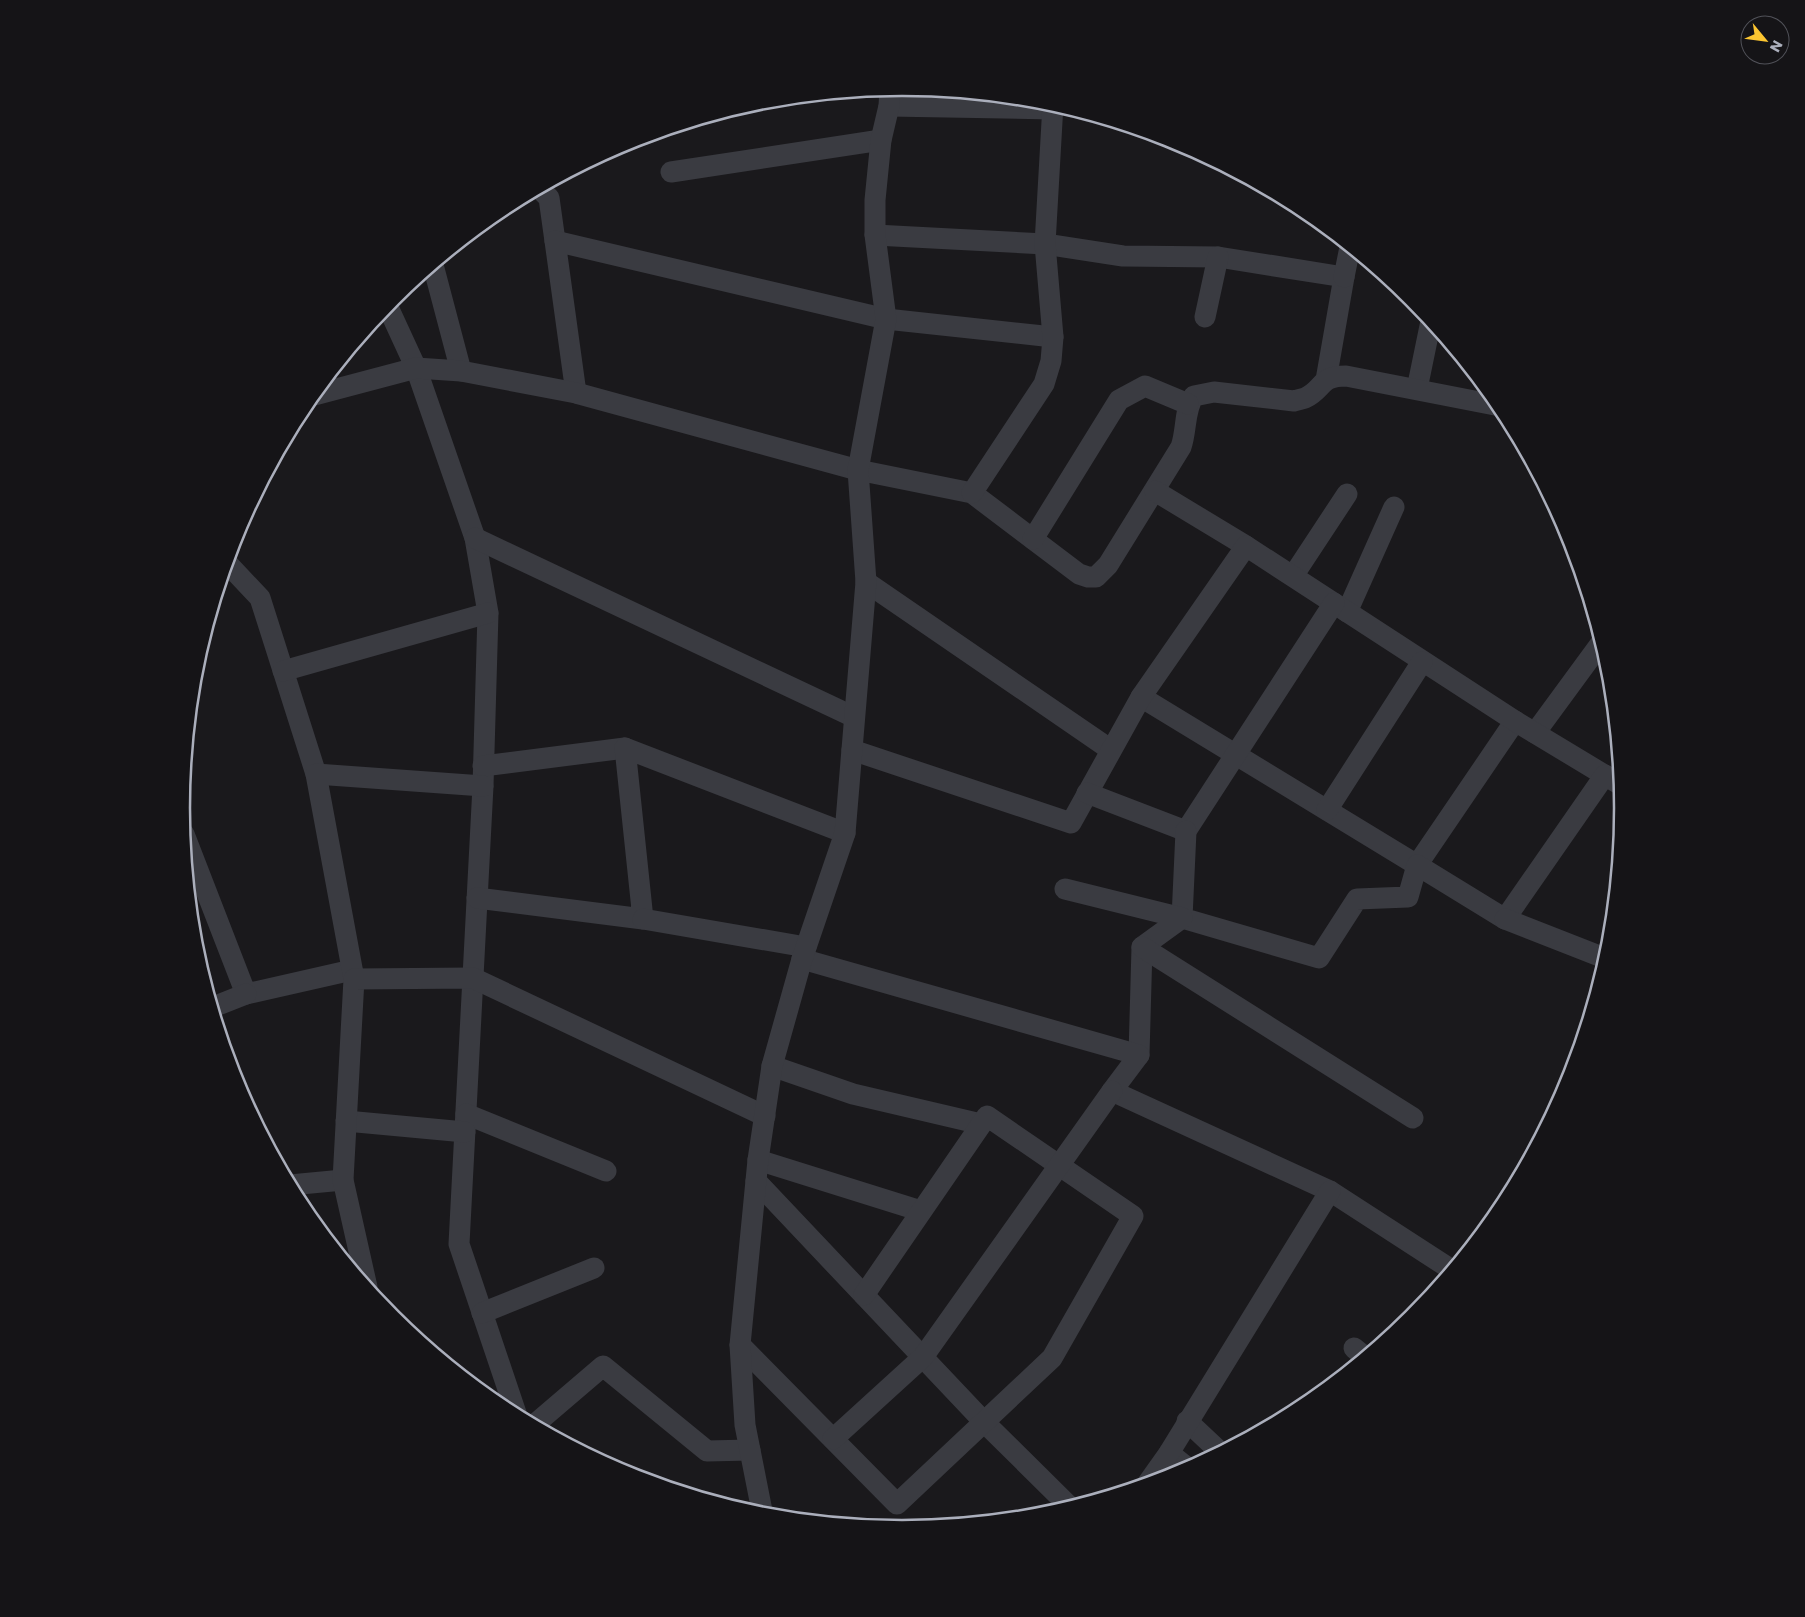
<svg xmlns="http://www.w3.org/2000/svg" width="1805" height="1617" font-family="Poppins,sans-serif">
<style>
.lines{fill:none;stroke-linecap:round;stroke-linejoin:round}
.minor{stroke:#3a3b41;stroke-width:21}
.rim{fill:none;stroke:#abafbc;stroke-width:2.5}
</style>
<rect width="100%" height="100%" fill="#1a191c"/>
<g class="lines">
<g class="minor">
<path d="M889,106L1054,109"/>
<path d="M671,172L881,140"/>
<path d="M540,189L549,198L555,241"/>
<path d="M875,235L1045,244L1123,256L1218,257L1344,277L1326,380"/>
<path d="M433,265L461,371"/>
<path d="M1344,277L1350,247"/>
<path d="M387,305L416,368L475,538L488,613L483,786L459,1244L517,1416"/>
<path d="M1205,317L1218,257"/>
<path d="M1417,389L1431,321"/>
<path d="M576,393L555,241L886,319L1053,337"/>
<path d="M314,395L416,368L461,371L576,393L858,470L972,493L1079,574L1088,577H1096L1108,565L1181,447C1187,430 1184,409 1194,396L1214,392L1294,401C1297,400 1302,399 1305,398C1324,389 1319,376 1346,376L1500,406"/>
<path d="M1155,491L1246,546"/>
<path d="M972,493L1044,384L1051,361L1053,337L1045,244L1053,104"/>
<path d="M475,538L854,717"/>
<path d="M1033,539L1119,400L1145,386L1188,404"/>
<path d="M227,563L260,598L316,774"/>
<path d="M1293,576L1347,494"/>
<path d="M866,582L1111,750"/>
<path d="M1347,612L1394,507"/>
<path d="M283,671L488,613"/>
<path d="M1141,697L1417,865L1515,721"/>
<path d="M1535,733L1601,643"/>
<path d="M852,750L1071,823L1141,697L1246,546L1515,721L1621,785"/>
<path d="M483,766L625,748"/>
<path d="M1087,793L1186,831L1334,603"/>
<path d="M1327,810L1422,662"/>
<path d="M1186,831L1182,918L1319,958L1357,899L1408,897L1417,865L1505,919L1605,775"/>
<path d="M184,834L246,994L352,970"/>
<path d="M1065,889L1182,918L1142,947L1139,1055"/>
<path d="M477,898L643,919L625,748L845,833"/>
<path d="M643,919L806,947"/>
<path d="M1505,919L1607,959"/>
<path d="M1142,947L1413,1118"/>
<path d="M802,959L1139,1055L1112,1091L1330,1191L1452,1270"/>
<path d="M354,979L316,774L483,786"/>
<path d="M213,1007L246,994"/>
<path d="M772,1066L853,1094L981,1124"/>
<path d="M466,1114L606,1171"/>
<path d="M346,1121L465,1132"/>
<path d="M758,1160L921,1211"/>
<path d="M756,1181L985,1423L1070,1507"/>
<path d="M290,1185L343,1180"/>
<path d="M367,1287L343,1180L354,979L473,978L765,1116"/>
<path d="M482,1313L594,1268"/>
<path d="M740,1345L897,1504L1052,1358L1133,1216L987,1116L864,1295"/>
<path d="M1354,1348L1365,1357"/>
<path d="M1187,1421L1220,1452"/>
<path d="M534,1425L603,1366L707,1451L750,1450"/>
<path d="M833,1439L923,1357L1112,1091"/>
<path d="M1169,1453L1189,1469"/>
<path d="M1147,1484L1169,1453L1330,1191"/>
<path d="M763,1516L745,1425L740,1345L758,1160L772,1066L802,959L845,833L866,582L858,470L886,319L875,235V200L881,140L889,106L890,89"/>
</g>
</g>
<path d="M0 0H1805V1617H0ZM190 808a712 712 0 1 1 1424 0a712 712 0 1 1-1424 0Z" fill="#151417" fill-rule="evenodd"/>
<path class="rim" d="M190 808a712 712 0 1 1 1424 0a712 712 0 1 1-1424 0Z"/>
<g transform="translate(1765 40) rotate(119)"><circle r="24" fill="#151417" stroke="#515259"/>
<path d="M0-4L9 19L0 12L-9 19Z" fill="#fcc631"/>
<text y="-8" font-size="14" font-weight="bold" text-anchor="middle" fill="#abafbc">N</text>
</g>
</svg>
